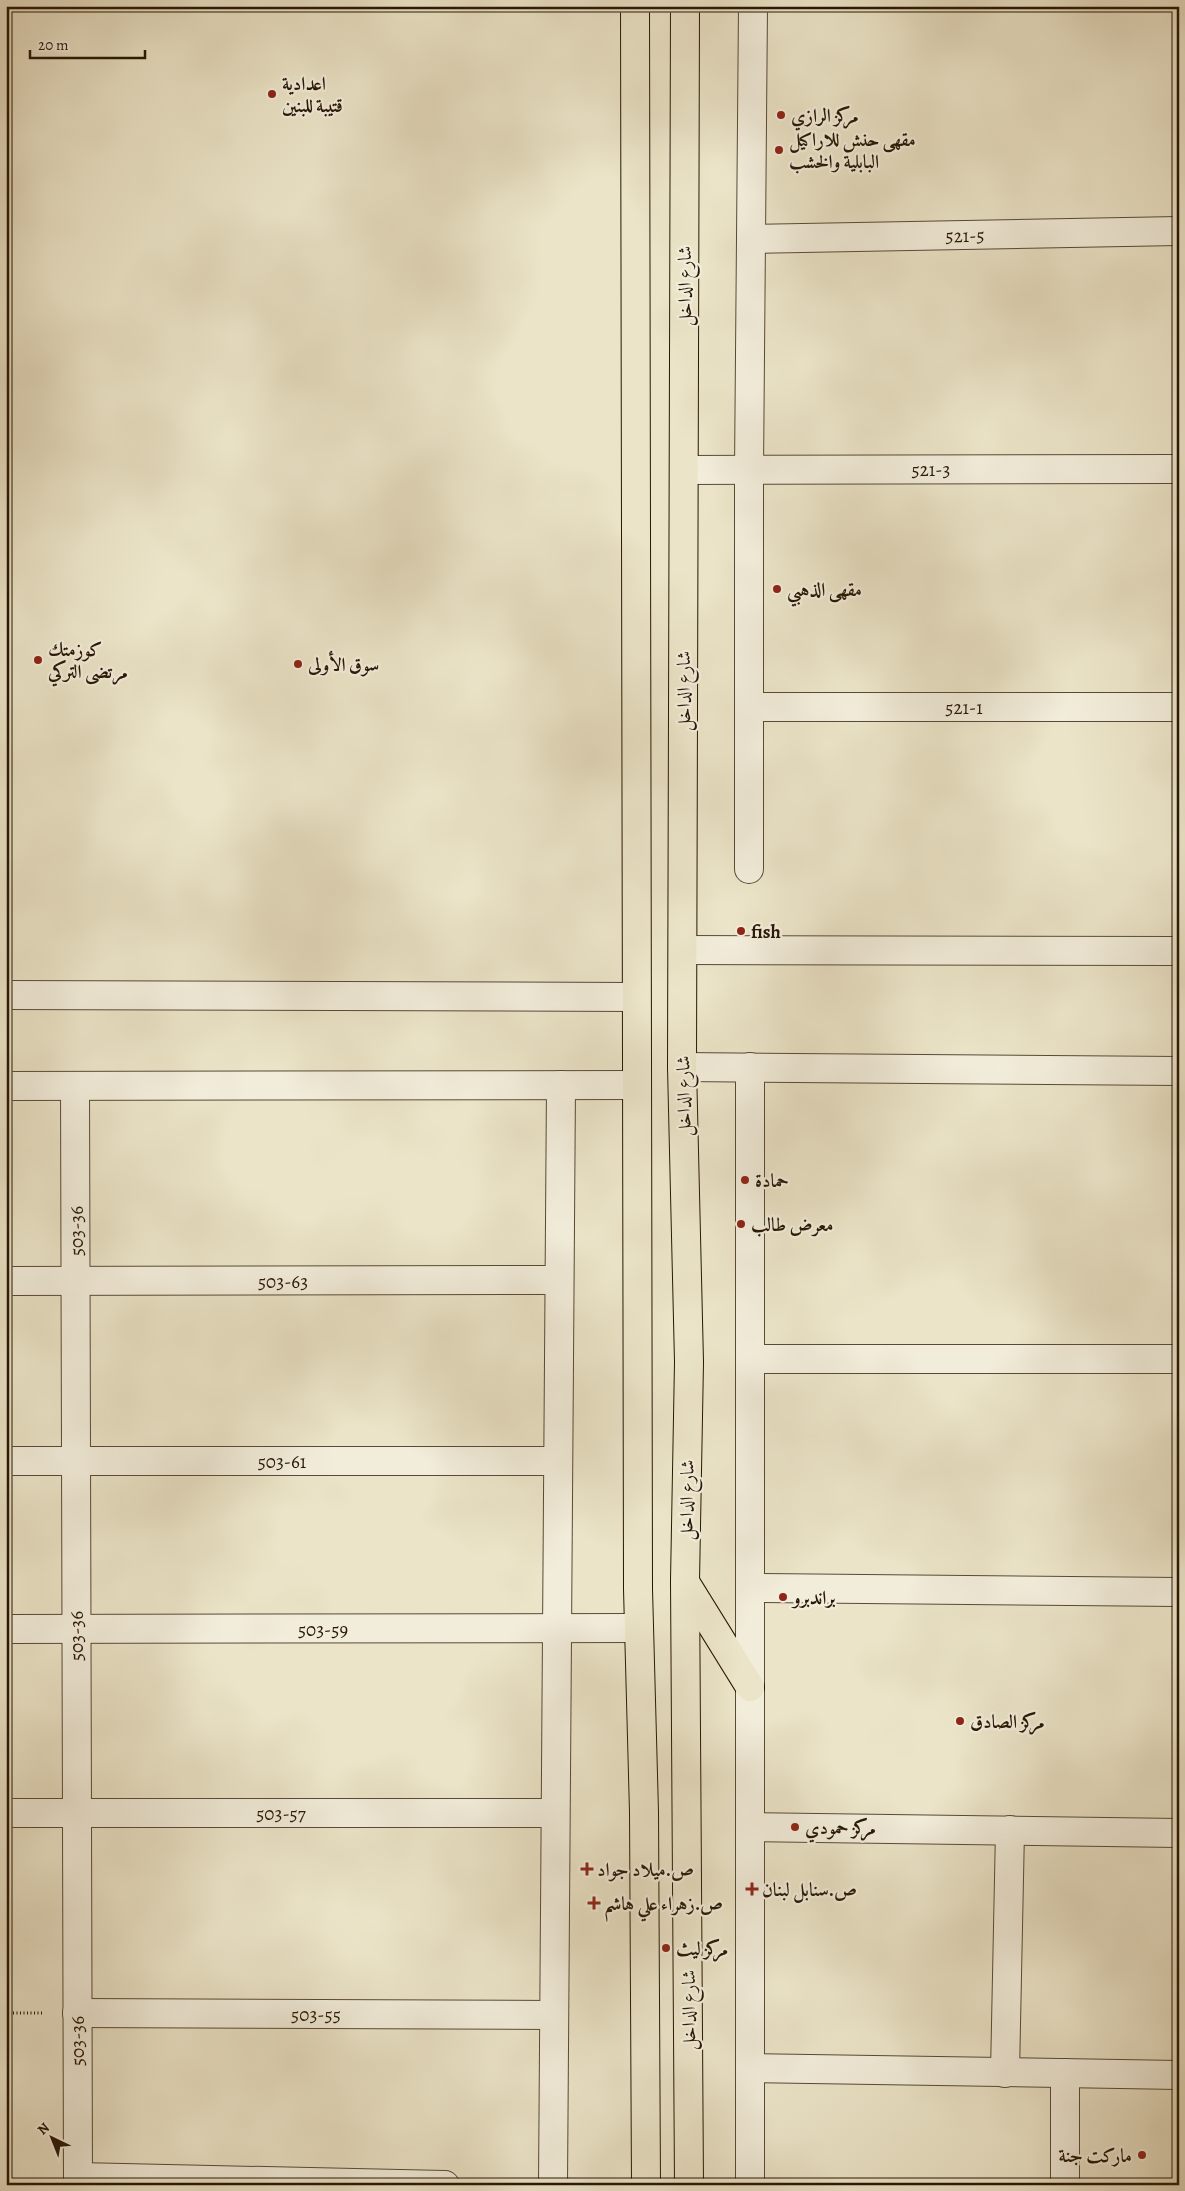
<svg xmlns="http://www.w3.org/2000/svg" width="1185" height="2191" font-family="Alegreya,Amiri,serif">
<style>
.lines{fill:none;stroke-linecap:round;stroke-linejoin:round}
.minor-casing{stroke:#584a36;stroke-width:30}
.major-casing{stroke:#271705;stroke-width:30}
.path{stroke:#271705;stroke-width:3;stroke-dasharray:1 2.5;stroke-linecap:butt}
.minor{stroke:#f2eddb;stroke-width:28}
.major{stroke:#ebe4c8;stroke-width:28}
.poi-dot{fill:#8f2418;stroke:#f2eddb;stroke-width:2}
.labels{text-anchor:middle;stroke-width:4.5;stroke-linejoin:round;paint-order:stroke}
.poi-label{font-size:19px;font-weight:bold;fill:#271705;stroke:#f2eddb;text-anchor:start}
.street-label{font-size:19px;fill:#271705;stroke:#f2eddb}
</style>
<rect width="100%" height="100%" fill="#ebe4c8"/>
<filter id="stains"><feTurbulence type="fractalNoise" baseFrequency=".004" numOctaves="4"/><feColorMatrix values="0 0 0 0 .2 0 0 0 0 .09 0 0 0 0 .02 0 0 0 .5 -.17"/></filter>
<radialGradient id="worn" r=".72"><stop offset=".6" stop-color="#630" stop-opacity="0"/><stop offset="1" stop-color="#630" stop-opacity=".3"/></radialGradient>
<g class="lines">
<g class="minor-casing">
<g id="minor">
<path d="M752,239L1179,231"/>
<path d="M684,470L1179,469"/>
<path d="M749,707H1179"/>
<path d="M749,869V470L753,6"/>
<path d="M683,950L1179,951"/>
<path d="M6,995L636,997"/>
<path d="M682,1067L1179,1071"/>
<path d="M750,1067V2185"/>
<path d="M6,1086L637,1085"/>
<path d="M75,1087L78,2185"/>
<path d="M6,1281L559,1280"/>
<path d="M750,1359H1179"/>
<path d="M6,1461H558"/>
<path d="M750,1588L1179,1592"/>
<path d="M6,1629L639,1628"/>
<path d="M6,1813H555"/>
<path d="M750,1827L1179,1833"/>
<path d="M77,2013L554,2015"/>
<path d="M751,2068L1179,2075"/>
<path d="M1005,2073L1010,1830"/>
<path d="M78,2177L445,2185"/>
<path d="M553,2185L561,1085"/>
<path d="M1065,2185V2073"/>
</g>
</g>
<g class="major-casing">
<g id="major">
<path d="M635,6L638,1589L644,1812L646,2185"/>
<path d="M685,6L682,1067L689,1362L685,1581L689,2185"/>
<path d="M685,1582L750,1687"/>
</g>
</g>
<path class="path" d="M6,2013H43"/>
<use href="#minor" class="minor"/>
<use href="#major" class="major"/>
</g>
<g class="poi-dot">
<circle cx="272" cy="94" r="5"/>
<circle cx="781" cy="115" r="5"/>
<circle cx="779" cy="150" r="5"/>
<circle cx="777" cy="589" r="5"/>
<circle cx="38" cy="660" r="5"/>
<circle cx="298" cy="664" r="5"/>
<circle cx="741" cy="931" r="5"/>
<circle cx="745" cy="1180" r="5"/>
<circle cx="741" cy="1224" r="5"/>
<circle cx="783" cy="1597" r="5"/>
<circle cx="960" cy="1721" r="5"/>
<circle cx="795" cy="1827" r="5"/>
<path d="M584.5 1861.5h5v5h5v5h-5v5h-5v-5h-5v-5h5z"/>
<path d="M749.5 1881.5h5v5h5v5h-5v5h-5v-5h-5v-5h5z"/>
<path d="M591.5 1895.5h5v5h5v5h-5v5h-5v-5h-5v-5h5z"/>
<circle cx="666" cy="1948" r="5"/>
<circle cx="1142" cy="2155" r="5"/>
</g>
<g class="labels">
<g class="poi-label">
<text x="282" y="90">اعدادية<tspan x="282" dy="22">قتيبة للبنين</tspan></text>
<text x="791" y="122">مركز الرازي</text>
<text x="789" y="146">مقهى حنش للاراكيل<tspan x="789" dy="22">البابلية والخشب</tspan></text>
<text x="787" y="596">مقهى الذهبي</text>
<text x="48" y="656">كوزمتك<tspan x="48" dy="22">مرتضى التركي</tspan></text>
<text x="308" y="671">سوق الأولى</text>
<text x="751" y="938">fish</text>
<text x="755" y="1187">حمادة</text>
<text x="751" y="1231">معرض طالب</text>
<text x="793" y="1604">براندبرو</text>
<text x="970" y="1728">مركز الصادق</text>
<text x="805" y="1834">مركز حمودي</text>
<text x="597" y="1876">ص.ميلاد جواد</text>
<text x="762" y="1896">ص.سنابل لبنان</text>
<text x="604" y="1910">ص.زهراء علي هاشم</text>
<text x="676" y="1955">مركز ليث</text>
<text x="1132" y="2162" text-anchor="end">ماركت جنة</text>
</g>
<g class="street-label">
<text transform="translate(965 235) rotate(-1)" y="7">521-5</text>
<text transform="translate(684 286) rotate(-90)" y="7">شارع الداخل</text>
<text x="931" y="476">521-3</text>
<text transform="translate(683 691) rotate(-90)" y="7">شارع الداخل</text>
<text x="964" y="714">521-1</text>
<text transform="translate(683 1096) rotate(-91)" y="7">شارع الداخل</text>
<text transform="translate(76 1231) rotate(-90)" y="7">503-36</text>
<text x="283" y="1288">503-63</text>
<text x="282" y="1468">503-61</text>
<text transform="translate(686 1500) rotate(-89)" y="7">شارع الداخل</text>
<text x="323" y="1636">503-59</text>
<text transform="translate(76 1636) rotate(-90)" y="7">503-36</text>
<text x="281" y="1820">503-57</text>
<text transform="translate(688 2010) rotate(-90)" y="7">شارع الداخل</text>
<text x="316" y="2021">503-55</text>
<text transform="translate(77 2041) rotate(-90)" y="7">503-36</text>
</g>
</g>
<rect width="1185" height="2191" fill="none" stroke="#ebe4c8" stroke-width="25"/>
<rect x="8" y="8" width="1170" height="2176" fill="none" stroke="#271705" stroke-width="2.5"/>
<rect x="12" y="12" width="1160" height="2166" fill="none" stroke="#271705"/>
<g transform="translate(52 2138) rotate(317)" stroke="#f2eddb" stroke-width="4" paint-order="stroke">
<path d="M0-4L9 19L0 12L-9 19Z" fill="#271705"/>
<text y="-8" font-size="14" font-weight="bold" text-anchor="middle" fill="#271705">N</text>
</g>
<path d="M30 50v8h115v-8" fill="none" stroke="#271705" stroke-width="2.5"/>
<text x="38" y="50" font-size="15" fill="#271705" stroke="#f2eddb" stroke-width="4" paint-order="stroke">20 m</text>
<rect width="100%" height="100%" filter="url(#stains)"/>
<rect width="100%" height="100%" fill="url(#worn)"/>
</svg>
